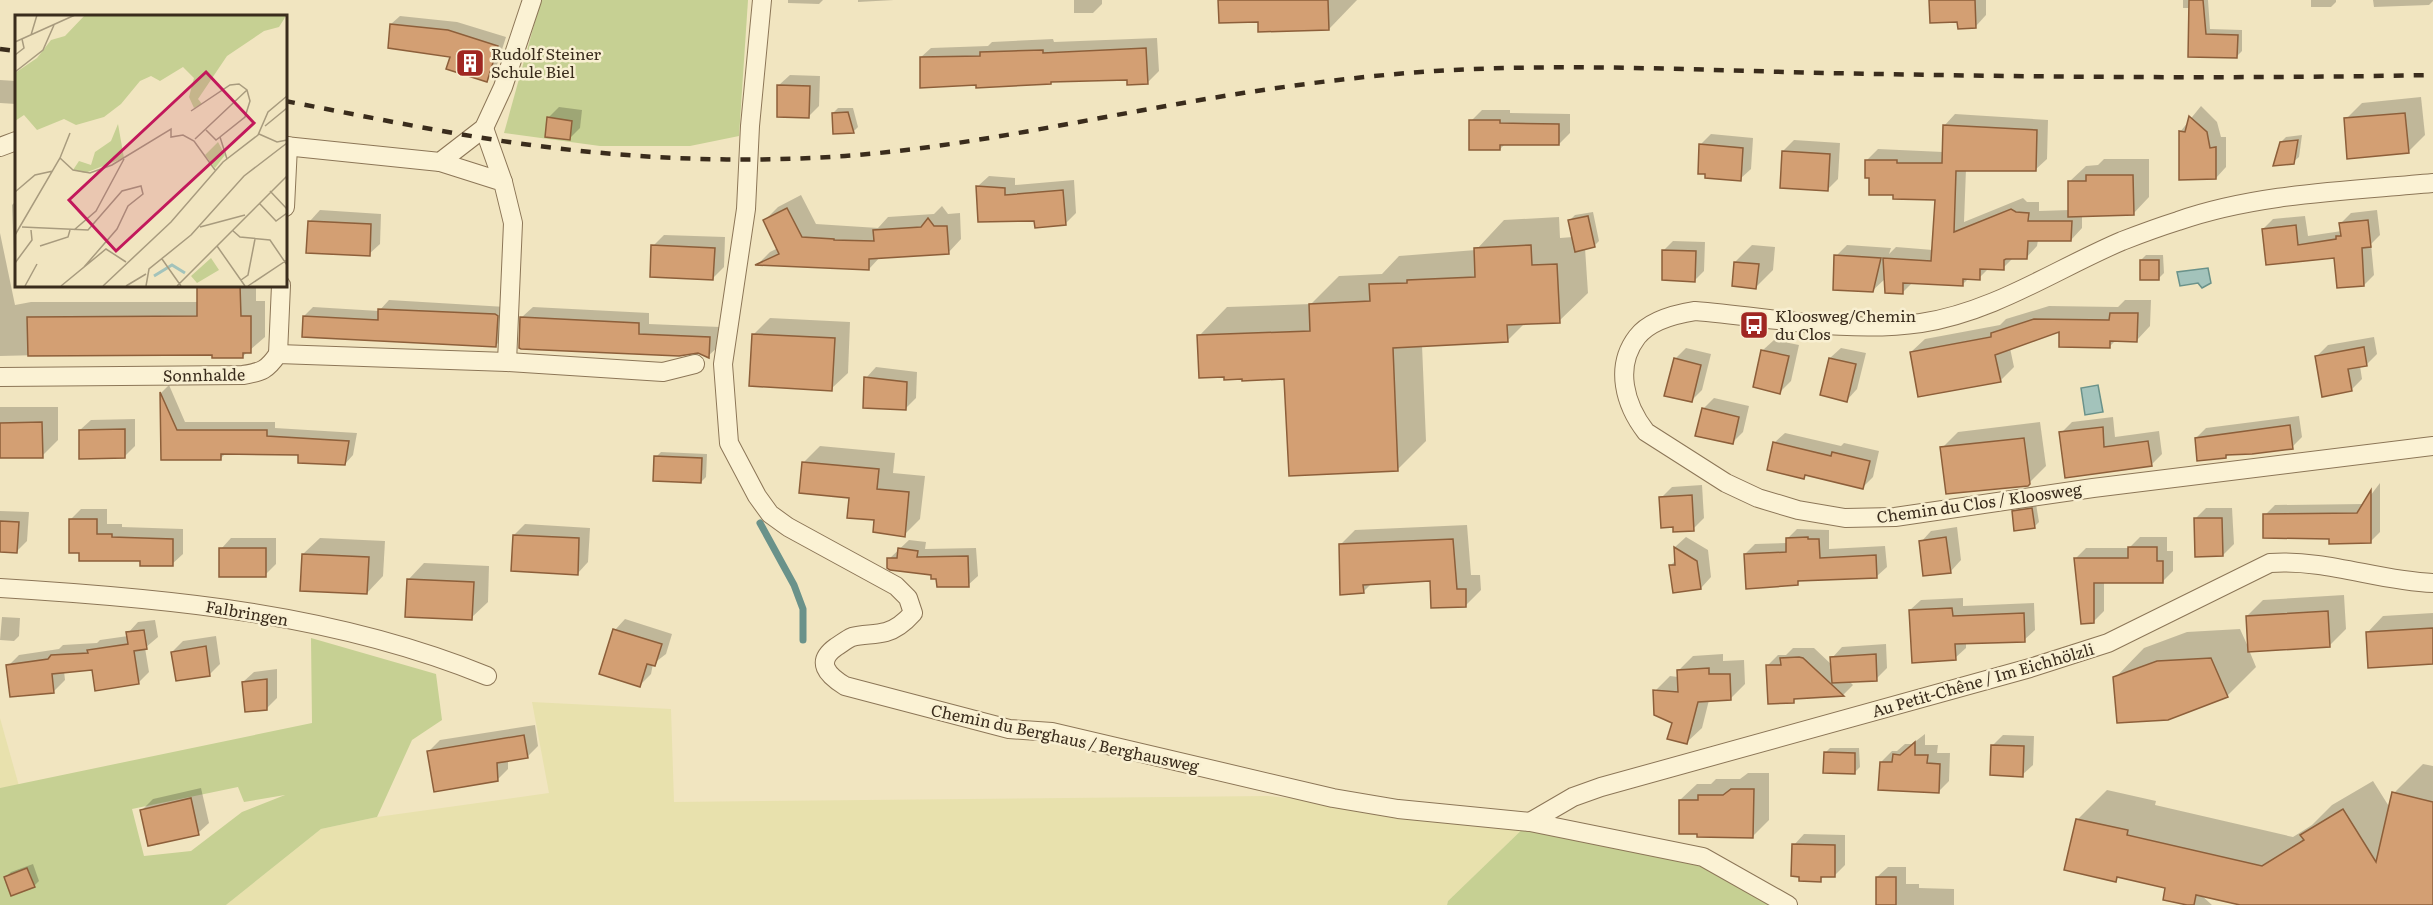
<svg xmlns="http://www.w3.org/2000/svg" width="2433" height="905" font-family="Literata,serif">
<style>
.farmland{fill:#e8e1ad}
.green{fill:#c6d093;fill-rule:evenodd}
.water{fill:#a3c3bb;stroke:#6a928a;stroke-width:1.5}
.shadow{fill:#0003}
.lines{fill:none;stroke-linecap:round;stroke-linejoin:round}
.stream{stroke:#6a928a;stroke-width:7}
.building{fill:#d39f73;stroke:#8d5f3a;stroke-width:1.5}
.street-casing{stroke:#8c7657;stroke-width:20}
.street{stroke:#fbf2d4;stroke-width:18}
.rail{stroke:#3a2c1c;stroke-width:4.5;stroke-dasharray:10 10;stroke-linecap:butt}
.labels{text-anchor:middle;stroke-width:5;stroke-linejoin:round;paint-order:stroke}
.poi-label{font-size:16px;fill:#3a2c1c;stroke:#f8efd1;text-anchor:start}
.street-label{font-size:16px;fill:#3a2c1c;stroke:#f8efd1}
.inset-river{fill:none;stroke:#a3c3bb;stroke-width:3}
.inset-road{fill:none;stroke:#a89b7e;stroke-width:1.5}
.view{fill:#c2185b;fill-opacity:0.15;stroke:#c2185b;stroke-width:3}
.inset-edge{fill:none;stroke:#3a2c1c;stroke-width:3}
</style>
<rect width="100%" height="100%" fill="#f1e5c0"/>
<g class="farmland">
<path d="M532,702L671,709L674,802L1268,796L1530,822L1448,901L1447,905H226L321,829L377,817L549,793Z"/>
<path d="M0,718L19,786L0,788Z"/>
</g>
<g class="green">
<path d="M541,0H748L739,136L690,146H600L504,133Z"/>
<path d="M311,638L436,674L442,720L412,740L377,817L321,829L226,905H0V788L312,723ZM238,787L244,802L285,795L242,812L191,851L144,856L132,809Z"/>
<path d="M1530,822L1703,857L1788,905H1447L1448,901Z"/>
</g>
<g class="water">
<path d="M2208,268L2211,283L2202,288L2198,283L2180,286L2177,272Z"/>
<path d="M2098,385L2103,412L2085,415L2081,388Z"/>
</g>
<g class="shadow">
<path d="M788,0H823L819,4L788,3Z"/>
<path d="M858,0H894L858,2Z"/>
<path d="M1074,0H1102V4L1093,13H1074Z"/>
<path d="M1220,0H1357L1329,29L1259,20Z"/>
<path d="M1931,0H1986V15L1976,26L1959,20Z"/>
<path d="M2183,0H2208L2210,29L2242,30V51L2237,56H2190L2191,8H2183Z"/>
<path d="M2311,0H2336V2L2331,7H2311Z"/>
<path d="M2373,0H2433V1L2429,5L2374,7Z"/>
<path d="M400,16L457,22L506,37L495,71L486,80L452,56L391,24Z"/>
<path d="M1157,38L1159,71L1148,82L1128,78L977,84L920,58L931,48L988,46L992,42L1053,39L1054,42Z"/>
<path d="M790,75L820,76L819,106L808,117L779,85Z"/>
<path d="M0,80L16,81V104L0,103Z"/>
<path d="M2421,97L2425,135L2408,152L2346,119L2362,103Z"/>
<path d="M2201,106L2217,122L2221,137H2226V167L2216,178L2180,132Z"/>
<path d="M559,107L582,110L580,128L569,139L548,118Z"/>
<path d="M838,108H853L858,127L853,132L833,113Z"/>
<path d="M1482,110H1510V113L1570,114V133L1559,144H1505L1500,149L1471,121Z"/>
<path d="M1955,114L2048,120L2047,159L2035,170L1966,169L1964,222L2023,198L2027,202H2039V211L2070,210L2069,182L2086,166L2098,165L2104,159H2149V197L2133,214L2082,215V228L2071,240H2038L2037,246L2026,258L2014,257L2003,268H1989L1979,278H1969L1963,284L1913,282L1902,293L1886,278L1872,291L1836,256L1847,245L1891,248L1889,254L1896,247L1933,250L1937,198L1894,194L1871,176L1867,160L1878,149L1943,152L1944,126Z"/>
<path d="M1711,134L1753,138L1751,169L1740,179L1700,145Z"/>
<path d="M2302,135L2299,157L2293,162L2281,142L2286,137Z"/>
<path d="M1794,140L1840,143L1838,179L1827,190L1783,151Z"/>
<path d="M989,176L1015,178V185L1074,180L1076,213L1065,224L1036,219L978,186Z"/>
<path d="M801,195L816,224L878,228L888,217L934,214L942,206L948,214L960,213L961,239L948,253L881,256L869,269L758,264L770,252L778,248L765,220L778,207Z"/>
<path d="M16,201V256H14L12,205Z"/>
<path d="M320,210L381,214L380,244L369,254L310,221Z"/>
<path d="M2377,210L2380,235L2371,244L2374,275L2364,285L2335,256L2267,263L2263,229L2273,219L2305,216L2308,236L2342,231L2341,223L2351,213Z"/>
<path d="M1593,212L1599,241L1594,246L1585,248L1588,293L1559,321L1525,323L1507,341L1422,345L1426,441L1397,470L1286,378L1199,336L1227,307L1311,304L1339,276L1382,274L1399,256L1476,250L1504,220L1559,217L1560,238L1573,237L1570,220L1575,215Z"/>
<path d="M0,233L15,305L31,302H199V285H256V301H265V337L242,357L214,353H122L0,356Z"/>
<path d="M664,235L725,237L724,267L713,278L653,246Z"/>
<path d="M1673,241L1705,242L1704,271L1695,280L1664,250Z"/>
<path d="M1752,245L1775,247L1773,270L1756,287L1735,262Z"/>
<path d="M2146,255H2163L2164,273L2159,278L2141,260Z"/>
<path d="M389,300L506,307L505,336L496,345L304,316L313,307L379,311Z"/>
<path d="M2125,300H2151L2150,326L2137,340H2116L2110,346L2061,330L2010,348L2014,367L2000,381L1911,352L1925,339L2000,325L2006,319L2049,306L2118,307Z"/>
<path d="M533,307L649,313V324L720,327L719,346L708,356L698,352L522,317Z"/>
<path d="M770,318L850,322L848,373L831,389L754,334Z"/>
<path d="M2374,337L2377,354L2366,365L2360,366L2362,379L2351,390L2317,356L2328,345Z"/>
<path d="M1774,340L1799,345L1791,381L1780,392L1755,386L1763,350Z"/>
<path d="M1686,348L1711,354L1702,390L1691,401L1675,359Z"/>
<path d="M1841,348L1866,353L1857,389L1847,400L1830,358Z"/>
<path d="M876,367L917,372L916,398L905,409L866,378Z"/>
<path d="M169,385L185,422H275V428L357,433L353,455L345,464L300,454L226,453L221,458H162L161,393Z"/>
<path d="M1714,398L1749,406L1743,432L1732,443L1703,409Z"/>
<path d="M0,407H58V440L42,456L0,457Z"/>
<path d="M2299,416L2302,437L2292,447L2229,454L2225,457L2196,438L2206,428Z"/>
<path d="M2113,417L2115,437L2159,431L2162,454L2151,465L2061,433L2072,422Z"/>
<path d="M135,419V446L124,457L80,430L91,420Z"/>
<path d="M2040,422L2046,466L2027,485L1942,448L1958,432Z"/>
<path d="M1785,433L1841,446L1844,443L1879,451L1873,477L1863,487L1807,474L1804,477L1774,443Z"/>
<path d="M820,446L895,453L893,473L925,476L920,519L904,535L875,519L850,497L804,462Z"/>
<path d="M661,452L707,454L706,477L701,482L656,457Z"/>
<path d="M2380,483V532L2370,542L2331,538L2265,515L2275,505L2364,504Z"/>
<path d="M1702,485L1704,518L1693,529L1661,498L1672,487Z"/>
<path d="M2036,504L2039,522L2034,527L2013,512L2019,507Z"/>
<path d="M2206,508H2232L2234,544L2223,555L2195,519Z"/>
<path d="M81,509H107V524H122V527L183,529V554L172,564L81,551L70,520Z"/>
<path d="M0,511L29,512L27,541L17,551L0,550Z"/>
<path d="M525,524L590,528L588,562L578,573L514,535Z"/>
<path d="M1467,525L1471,575H1480L1481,590L1466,605L1431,580L1372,583L1363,592L1340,545L1355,530Z"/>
<path d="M1957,527L1961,560L1951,571L1921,542L1931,531Z"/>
<path d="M1797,529L1829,530V549L1885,546L1887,567L1877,576L1801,580L1797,583L1745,554L1755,544L1787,543V539Z"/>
<path d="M1686,537L1708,550L1711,577L1701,588L1670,566L1676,560L1675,547Z"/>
<path d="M2140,537H2167V551H2173V571L2162,582H2104V611L2093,622L2075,559L2086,548H2129Z"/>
<path d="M231,538H276V564L265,575L221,549Z"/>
<path d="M320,538L385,541L383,576L367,593L303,554Z"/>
<path d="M909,540L926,542L925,549L976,548L978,576L968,585L938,577L889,559Z"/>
<path d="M424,563L489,566L488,602L471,618L408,580Z"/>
<path d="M2344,595L2346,629L2330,645L2249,650L2256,667L2227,696L2115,678L2144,648L2187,632L2240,629L2249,649L2247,616L2263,600Z"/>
<path d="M1963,598V606L2034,603L2035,630L2024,640L1966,642V648L1955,658L1910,610L1921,600Z"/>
<path d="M2433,613V663L2367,633L2383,616Z"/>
<path d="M2,617L20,618L19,636L14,641L0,640Z"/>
<path d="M625,619L672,634L666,654L653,664L651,674L640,685L615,630Z"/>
<path d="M155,620L158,637L145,648L149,672L138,683L93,669L64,671L65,680L54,691L11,696L8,666L19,655L59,649L63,645L97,643L100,640L128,636V633L138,622Z"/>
<path d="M216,636L220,664L210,674L172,652L183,641Z"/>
<path d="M1886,644L1887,668L1876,679L1849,681L1853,685L1843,695L1797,698L1793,701L1767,666L1778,655H1786L1793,648H1814L1832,665V658L1842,647Z"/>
<path d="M1723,654V661L1744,660L1745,684L1731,698L1709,700L1702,728L1687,742L1655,691L1670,676L1678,677V671L1693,656Z"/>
<path d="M277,669V698L267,708L243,682L254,672Z"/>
<path d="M535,725L538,746L527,757L508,760V769L497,780L429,751L440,740Z"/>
<path d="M1925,734V745H1938L1937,753H1950L1949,781L1938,792L1881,762L1892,751H1897L1905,744H1912Z"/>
<path d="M2003,735L2034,736L2033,765L2022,775L1992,746Z"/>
<path d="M1830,748H1859L1860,767L1855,772L1825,753Z"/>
<path d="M2423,764L2433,766V905H2247L2200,894L2212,905H2190L2167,887L2120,876L2115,880L2078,819L2107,790L2156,801L2155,805L2293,837L2312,825L2332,805L2373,781L2390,808L2394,793Z"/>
<path d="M1748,773H1769V820L1753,836L1680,800L1697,784H1711L1716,779H1740Z"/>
<path d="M201,788L209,823L198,833L142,810L153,799Z"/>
<path d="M1804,834L1845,835V865L1834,876H1824L1820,880L1794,845Z"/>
<path d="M33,864L39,881L34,886L6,877L11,872Z"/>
<path d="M1888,867H1906V884H1919V888L1954,889V905H1877V877Z"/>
</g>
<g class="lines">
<path class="stream" d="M760,523L794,585L803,609V640"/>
</g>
<g class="building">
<path d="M1218,0H1328L1329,30L1258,32V22L1219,23Z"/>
<path d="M1929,0H1975L1976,28L1958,29L1957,22L1930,23Z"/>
<path d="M2189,0H2203L2206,34L2238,35L2237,58L2188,57Z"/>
<path d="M390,24L448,30L498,46L487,82L446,69L450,57L388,48Z"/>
<path d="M1146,48L1148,84L1127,85V80L1051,82V84L976,88V85L920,88V57L980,56V52L1012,51L1043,50V53Z"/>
<path d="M777,85L810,86L809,118L777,117Z"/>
<path d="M848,112L854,133L833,134L832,113Z"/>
<path d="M2405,113L2409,153L2347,159L2344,118Z"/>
<path d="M2189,116L2207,132L2210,148L2216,147V179L2179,180V131L2185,132Z"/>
<path d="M547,117L572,121L570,140L545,137Z"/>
<path d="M1469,120H1500V123L1559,124V145H1500V150H1469Z"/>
<path d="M1943,125L2037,130L2036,171H1956L1954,232L2011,209L2016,212L2029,213L2028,221H2072L2071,241H2028L2027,259H2006L2004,260V270L1980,269V280L1963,279V286L1903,283V294L1885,293L1883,258L1931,261L1935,200L1893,199V195H1869V178H1865V160H1897V163H1942Z"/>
<path d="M2298,140L2294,164L2273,166L2280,142Z"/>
<path d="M1699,144L1743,148L1741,181L1705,178V174H1698Z"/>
<path d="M1782,151L1830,154L1828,191L1780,188Z"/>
<path d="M2086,175H2133L2134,215L2068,217V181H2086Z"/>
<path d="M976,186L1005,188V195L1063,190L1066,225L1035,228L1034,221L978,222Z"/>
<path d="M787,208L802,237L834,239V240L874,241L873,230L921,227L928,218L934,226H947L949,254L869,259V270L755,265L779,254L763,220Z"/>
<path d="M1588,216L1595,247L1575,252L1568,220Z"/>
<path d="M2368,220L2371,247L2362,248L2364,286L2337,288L2334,258L2266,265L2262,229L2296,225L2298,245L2336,239V236H2341L2339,223Z"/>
<path d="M308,221L371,224L370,256L306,253Z"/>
<path d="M651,245L715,248L713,280L650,277Z"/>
<path d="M1531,245L1532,265L1557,264L1560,323L1507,325L1508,342L1393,348L1398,471L1289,476L1284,379L1242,381V379L1224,380V377L1199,378L1197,335L1310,331L1309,304L1370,301L1369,284L1407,283V280L1475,277L1474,248Z"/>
<path d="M1662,250L1696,251L1695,282L1662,280Z"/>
<path d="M1834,255L1881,258L1873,292L1833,290Z"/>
<rect x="2140" y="260" width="19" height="20"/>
<path d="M1734,262L1759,264L1756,289L1732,286Z"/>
<path d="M218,285H240L241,316H251V353H243V358H212V355L28,356L27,317L197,316V287H218Z"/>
<path d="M378,309L495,314L498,316L496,347L302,337L303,316L378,320Z"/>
<path d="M2110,313H2138L2137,342L2110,341V348L2059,347V332L1995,355L2001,382L1918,397L1910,352L1991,337V333L2034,319L2109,320Z"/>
<path d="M520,317L639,323V334L710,337L709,358L698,353L679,356L521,349L519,348Z"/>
<path d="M752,334L835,338L832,391L749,386Z"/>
<path d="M2364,347L2367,366L2348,369L2352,391L2322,397L2315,356Z"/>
<path d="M1761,350L1789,356L1780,394L1753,387Z"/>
<path d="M1674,358L1701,365L1692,402L1664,396Z"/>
<path d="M1829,358L1856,364L1847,402L1820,395Z"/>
<path d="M864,377L907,382L906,410L863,408Z"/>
<path d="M160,392L177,430H267V436L349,441L345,465L298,463V455L221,454V460H161Z"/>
<path d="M1702,408L1739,417L1733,444L1695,436Z"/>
<path d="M42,422L43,458H0V423Z"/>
<path d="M2290,425L2293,449L2252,454L2226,455V458L2197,461L2195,438Z"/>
<path d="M2103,427L2104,447L2148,441L2152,466L2065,478L2059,432Z"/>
<path d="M125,429V458L79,459V430Z"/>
<path d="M2024,438L2030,484L2028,486L1946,494L1940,447Z"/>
<path d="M1773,442L1831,456L1832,452L1870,461L1863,489L1805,475L1804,479L1767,470Z"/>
<path d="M654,456L702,458L701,483L653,481Z"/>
<path d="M802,462L879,469L877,489L909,492L905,537L873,532L874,520L847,518L849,498L799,493Z"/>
<path d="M2371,490V543L2329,544V539L2263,538V514L2357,513Z"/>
<path d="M1692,495L1694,531L1673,532V527L1661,528L1659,497Z"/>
<path d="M2032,508L2035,528L2014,531L2012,511Z"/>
<path d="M2194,518H2222L2223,556L2195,557Z"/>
<path d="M69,519H97V534H112V537L173,539V566H140V561H79V553H69Z"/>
<path d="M0,521L19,522L17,553L0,552Z"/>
<path d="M513,535L579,538L578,575L511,571Z"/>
<path d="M1808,537V539H1819L1820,558L1876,555L1877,578L1798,581V585L1746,589L1744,554L1786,552V538Z"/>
<path d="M1946,537L1951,573L1923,576L1919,541Z"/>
<path d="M1453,539L1457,589H1466V607L1431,608L1430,581L1363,585L1364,593L1340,595L1339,544Z"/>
<path d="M1674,547L1697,561L1701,589L1673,593L1669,565H1675Z"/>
<path d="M2128,547H2157V561H2163V583H2094V623L2081,624L2074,558H2128Z"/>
<rect x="219" y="548" width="47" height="29"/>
<path d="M898,548L918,551L917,557L968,556L969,587H937L936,579H931V575L890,570L887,568V558H897Z"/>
<path d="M302,554L369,557L367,594L300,591Z"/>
<path d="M407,579L474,582L472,620L405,617Z"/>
<path d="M1952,608L1953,616L2024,613L2025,642L1955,644L1956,660L1912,663L1909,610Z"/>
<path d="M2328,611L2330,647L2248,652L2246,616Z"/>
<path d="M2433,628V664L2368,668L2366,632Z"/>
<path d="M613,629L662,644L655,666L647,664L640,687L599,674Z"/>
<path d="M144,630L147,649L134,651L139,684L95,691L92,670L52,674L54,693L10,697L6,665L48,659L51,655L88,653L87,650L128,644L126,632Z"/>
<path d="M206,646L210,676L176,681L171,652Z"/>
<path d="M1876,654L1877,681L1832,683L1830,657Z"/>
<path d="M1799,657L1803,658L1844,696L1794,699V703L1768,704L1766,665H1781L1780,658Z"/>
<path d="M2211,658L2228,697L2168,720L2117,723L2113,677L2157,661Z"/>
<path d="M1709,668V674H1730L1731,700L1698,702L1687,744L1667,739L1672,723L1654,715L1653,690L1678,692L1677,670Z"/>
<path d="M267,679V710L245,712L242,682Z"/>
<path d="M524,735L528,758L497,763L498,781L434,792L427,751Z"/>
<path d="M1915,742V755H1928L1927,763L1940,764L1939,793L1878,790L1880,762H1892L1893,754L1900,755Z"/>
<path d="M1991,745L2024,746L2023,777L1990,775Z"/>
<path d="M1824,752L1855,753V774L1823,773Z"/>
<path d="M1731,789H1754L1753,838L1697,837V834H1679V800H1698V795H1723Z"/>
<path d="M2392,792L2433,802V905H2240L2196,895L2194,905H2187L2163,900L2165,888L2117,877L2116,882L2064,870L2076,819L2128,830L2127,835L2262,866L2304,840L2300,835L2343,809L2376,862Z"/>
<path d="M191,798L199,835L148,846L140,810Z"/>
<path d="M1792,844L1835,845V877H1821V882L1799,881V877L1791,876Z"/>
<path d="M27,868L35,887L11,896L4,877Z"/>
<rect x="1876" y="877" width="20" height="28"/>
</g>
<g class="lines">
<g class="street-casing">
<g id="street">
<path d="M762,0L750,126L746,209L723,364L729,443L757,496L770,514L788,527L896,586L908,598L913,613C905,622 897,629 886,632C875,635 863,634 852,637C847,639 841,644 836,647C815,662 827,675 845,686L1009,729L1052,732L1333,798L1398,809L1530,822L1703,857L1788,905"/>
<path d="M484,128L503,182"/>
<path d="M285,146L440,162L484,128L503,87L532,0"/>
<path d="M0,147L16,141"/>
<path d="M440,162L503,182L513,223L507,362"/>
<path d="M2433,183C2349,191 2258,193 2178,221C2159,227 2140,234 2122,241C2056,269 1994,312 1921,323C1847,334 1770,317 1695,311C1676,314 1650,320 1637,337C1614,367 1625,405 1646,432L1726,483L1758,498L1798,510L1845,518L1895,517L2093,488L2433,446"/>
<path d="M285,207L288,146"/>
<path d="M278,354L281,285"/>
<path d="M0,377L243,375C262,372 267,370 278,354L507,362L663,372L695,364"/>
<path d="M0,588C165,598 333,613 487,676"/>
<path d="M1530,822L1573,797L1601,787L2030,668L2108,643L2270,563C2327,559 2378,581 2433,583"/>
</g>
</g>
<use href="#street" class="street"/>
<g class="rail">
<path d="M0,49L16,51"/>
<path d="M285,101C359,115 434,131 509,142C619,158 733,164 845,156C953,148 1059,125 1166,106C1255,90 1345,77 1435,71C1565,63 1696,70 1825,73C2028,77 2230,79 2433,75"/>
</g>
</g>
<defs>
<g id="building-square" transform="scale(1.5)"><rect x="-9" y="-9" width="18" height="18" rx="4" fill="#a02722" stroke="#f8efd1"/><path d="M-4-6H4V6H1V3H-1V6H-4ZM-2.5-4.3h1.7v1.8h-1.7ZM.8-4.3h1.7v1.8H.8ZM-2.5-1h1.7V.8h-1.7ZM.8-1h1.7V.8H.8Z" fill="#fff"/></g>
<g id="bus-square" transform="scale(1.5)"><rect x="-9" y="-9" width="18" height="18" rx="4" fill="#a02722" stroke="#f8efd1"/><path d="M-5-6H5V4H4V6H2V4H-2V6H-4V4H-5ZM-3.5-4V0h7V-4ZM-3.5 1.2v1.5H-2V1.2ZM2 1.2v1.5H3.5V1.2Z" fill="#fff"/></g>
</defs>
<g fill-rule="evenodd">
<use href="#building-square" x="470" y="63"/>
<use href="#bus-square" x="1754" y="325"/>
</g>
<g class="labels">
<g class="poi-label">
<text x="491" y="60">Rudolf Steiner<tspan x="491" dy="18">Schule Biel</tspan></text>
<text x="1775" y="322">Kloosweg/Chemin<tspan x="1775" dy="18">du Clos</tspan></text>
</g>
<g class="street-label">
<text transform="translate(204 375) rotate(-1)" y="6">Sonnhalde</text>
<text transform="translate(1979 503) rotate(-8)" y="6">Chemin du Clos / Kloosweg</text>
<text transform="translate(247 613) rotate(10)" y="6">Falbringen</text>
<text transform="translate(1983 680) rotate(-16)" y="6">Au Petit-Chêne / Im Eichhölzli</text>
<text transform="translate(1065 738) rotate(12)" y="6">Chemin du Berghaus / Berghausweg</text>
</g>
</g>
<g transform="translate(15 15)">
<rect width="272" height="272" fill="#f1e5c0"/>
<path d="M70,0H271V1L264,12L249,16L212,41L183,84L187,89L179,93L174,82L179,63L168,52L145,66L136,61L125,66L106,89L89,102L61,110L49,104L22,115L9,100L0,106V58L22,43L36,25L50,21ZM103,109L109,143L70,158L58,155L64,146L76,150L80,137L96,126ZM203,127L210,140L200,153L190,140ZM196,243L204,255L182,268L176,261Z" fill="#c6d093"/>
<path class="inset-river" d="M139,261L157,250L170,258"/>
<path class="inset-road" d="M16,20L22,0M0,27L60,0M0,40L9,33L7,24M0,57L28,35L39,10M176,96L215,70L224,69L232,75L235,86L230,102L205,122L212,144M250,111L272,93M191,115L201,125L205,122M244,119L262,127L272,125M180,124L232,75M45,143L58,155L75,158L97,150L156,114V122L168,120L179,126L200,155M255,176L272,194M0,177L20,160L38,156M245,189L261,206L272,198M7,212L73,215L107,176L126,171L128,179L113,191L102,214L69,252M185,212L230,200M59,215L81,196L109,144M217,215L225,222L255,225L272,250M0,220L45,143L55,118M176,220L229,161L272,128M25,231L53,222L55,215M202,231L230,271M147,244L166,271M0,248L17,225L16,215M226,265L233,260L240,224M10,271L22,249M46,271L91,234L111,247M88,271L156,207L208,147L243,120L253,97L272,81M111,271L131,259M131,271L134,254L176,220M162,271L272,161M233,271L272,245"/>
<path class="view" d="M191,57L239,108L101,236L54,185Z"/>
<rect width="272" height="272" class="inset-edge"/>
</g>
</svg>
